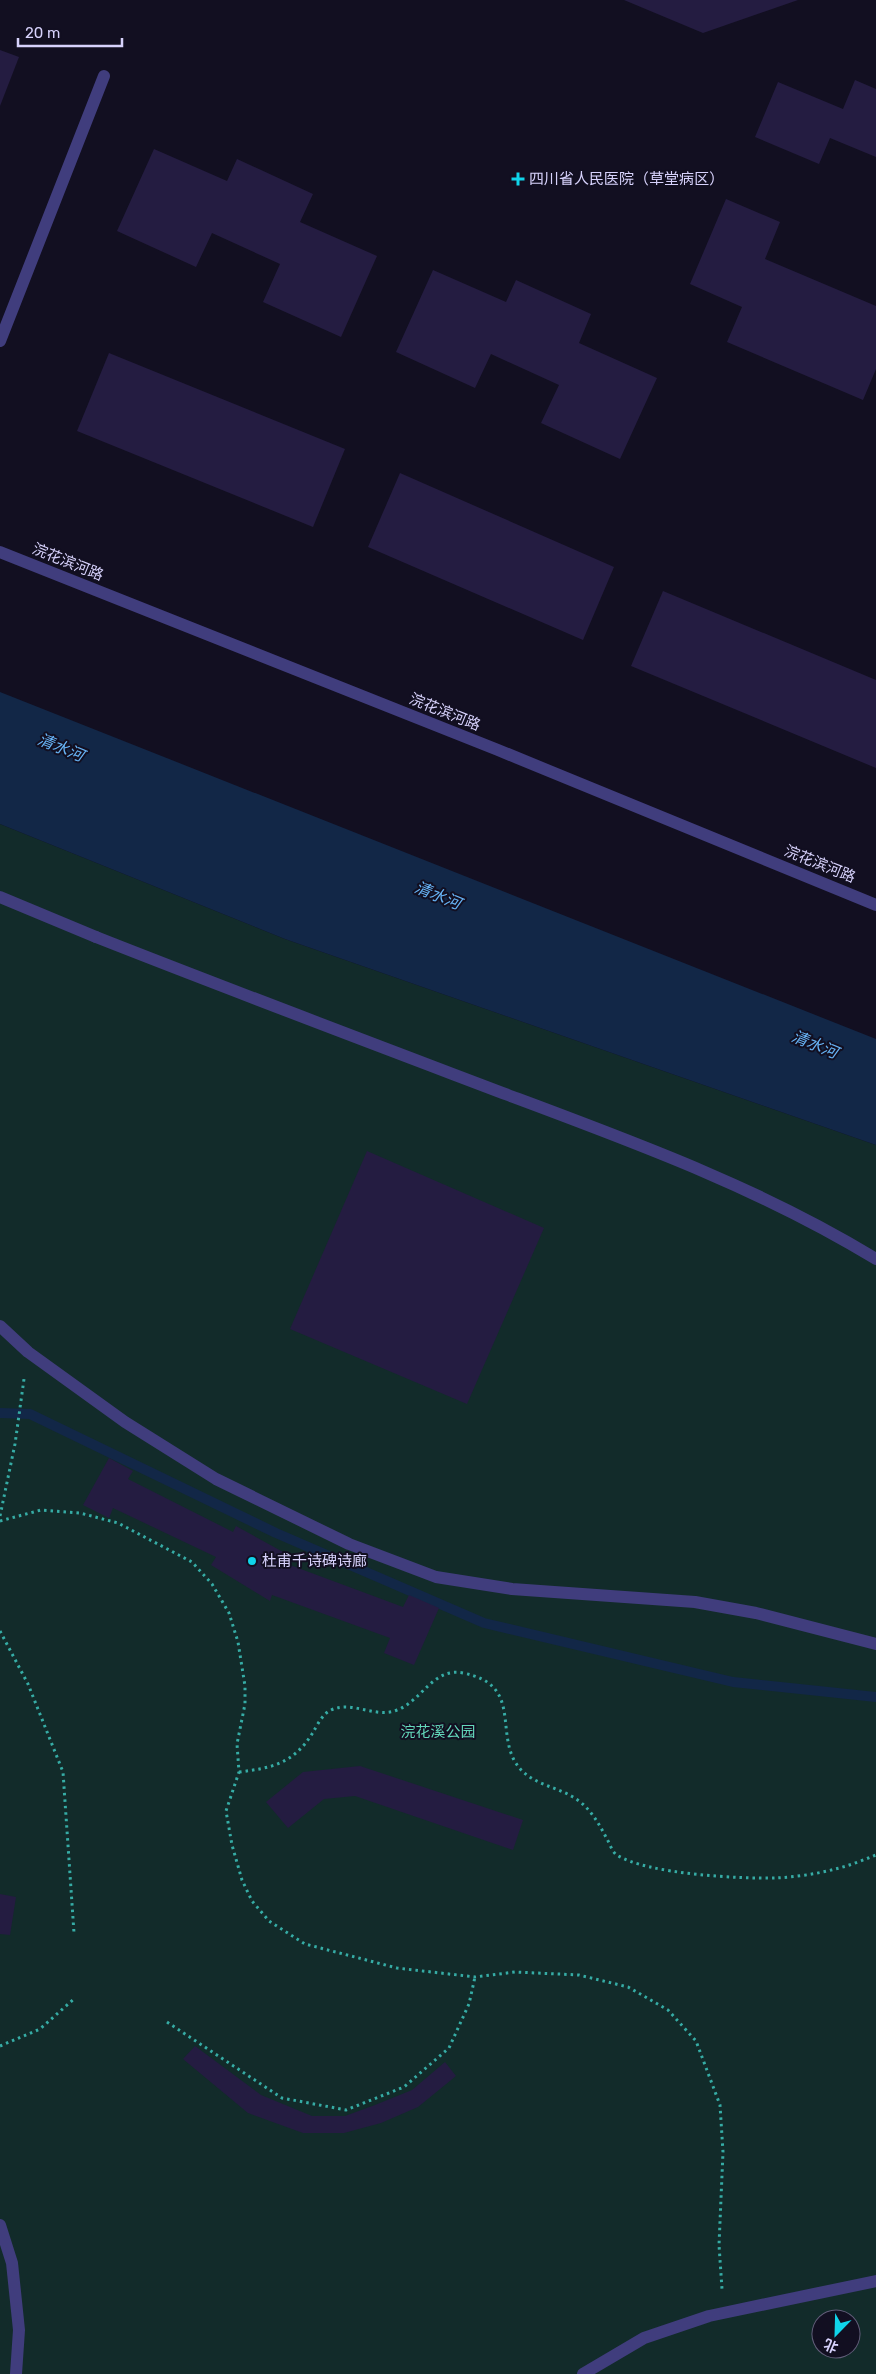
<svg xmlns="http://www.w3.org/2000/svg" width="876" height="2374" font-family="Rubik,'Noto Sans SC',sans-serif">
<style>
.green{fill:#122b2a;fill-rule:evenodd}
.water{fill:#122747}
.lines{fill:none;stroke-linecap:round;stroke-linejoin:round}
.stream{stroke:#122747;stroke-width:10}
.building{fill:#241c41}
.path{stroke:#36aca5;stroke-width:3;stroke-dasharray:2.5 4;stroke-linecap:butt}
.service{stroke:#403d7d;stroke-width:12}
.minor{stroke:#403d7d;stroke-width:12}
.poi-dot{fill:#10d4ea;stroke:#120f21;stroke-width:2}
.labels{text-anchor:middle;stroke-width:4;stroke-linejoin:round;paint-order:stroke}
.poi-label{font-size:15px;fill:#d7d2fc;stroke:#120f21;text-anchor:start}
.street-label{font-size:15px;fill:#d7d2fc;stroke:#120f21}
.park-label{font-size:15px;fill:#63d7ba;stroke:#120f21}
.water-label{font-size:16px;font-style:italic;fill:#67b3f5;stroke:#120f21}
</style>
<rect width="100%" height="100%" fill="#120f21"/>
<path class="green" d="M0,824L285,939L876,1145V2374H0ZM821,2319H851V2349H821Z"/>
<path class="water" d="M0,692L876,1039V1145L285,939L0,824Z"/>
<g class="lines">
<path class="stream" d="M0,1413L30,1414L276,1533L484,1623L733,1682L876,1697"/>
</g>
<g class="building">
<path d="M624,0H798L703,33Z"/>
<path d="M0,50L19,57L0,106Z"/>
<path d="M855,80L876,89V157L830,138L819,164L755,137L778,82L843,109Z"/>
<path d="M154,149L227,181L237,159L313,194L300,222L377,256L341,337L263,302L280,264L212,233L196,267L117,231Z"/>
<path d="M726,199L780,222L765,259L876,306V369L863,400L727,342L742,307L690,284Z"/>
<path d="M433,270L506,302L516,280L591,314L579,343L657,378L620,459L541,423L559,385L491,354L475,388L396,352Z"/>
<path d="M109,353L345,449L313,527L77,431Z"/>
<path d="M400,473L614,567L583,640L368,547Z"/>
<path d="M663,591L876,680V768L631,666Z"/>
<path d="M367,1151L544,1228L467,1404L290,1329Z"/>
<path d="M109,1458L133,1471L128,1479L233,1532L236,1526L294,1558L290,1565L403,1607L409,1595L439,1608L414,1665L384,1653L390,1638L272,1595L270,1601L211,1565L216,1557L113,1508L109,1518L83,1505Z"/>
<path d="M360,1766L523,1820L513,1850L355,1796L324,1799L288,1828L266,1802L303,1772Z"/>
<path d="M0,1894L16,1897L10,1935L0,1934Z"/>
<path d="M195,2046L261,2095L312,2116H345L375,2105L412,2090L445,2062L456,2076L418,2107L381,2123L344,2133H303L248,2113L183,2059Z"/>
</g>
<g class="lines">
<g class="path">
<path d="M0,1516L15,1444L24,1379"/>
<path d="M0,1521L41,1510L80,1513L118,1523L192,1562L212,1584L229,1613L238,1642L245,1686V1704L237,1744L239,1772L226,1811L232,1845L242,1880L252,1901L269,1921L305,1944L397,1968L475,1977L515,1972L579,1975L628,1987L668,2010L696,2041L720,2105L723,2152L719,2245L722,2289"/>
<path d="M0,1631L28,1684L63,1772L74,1933"/>
<path d="M239,1772C271,1768 293,1764 312,1734C317,1726 322,1714 331,1710C352,1700 376,1719 397,1710C422,1701 433,1667 463,1673C520,1684 497,1727 514,1760C528,1786 558,1785 579,1801C592,1811 599,1824 607,1839C610,1844 612,1852 617,1855C646,1874 740,1879 776,1878C795,1877 817,1874 835,1869C849,1866 863,1860 876,1855"/>
<path d="M167,2022L282,2098L346,2110L404,2087L449,2048L469,2004L475,1977"/>
<path d="M0,2046L40,2029L75,1998"/>
</g>
<g class="service">
<path d="M96,937C233,991 371,1043 508,1095C634,1142 762,1189 876,1259"/>
<path d="M0,1326L28,1352L125,1422L216,1479L349,1544L436,1577L512,1589L695,1602L756,1613L876,1644"/>
<path d="M0,2225L12,2263L19,2330L16,2374"/>
<path d="M583,2374L644,2338L709,2316L876,2281"/>
</g>
<g class="minor">
<path d="M0,341L104,76"/>
<path d="M0,552L498,750L876,905"/>
<path d="M0,897L96,937"/>
</g>
</g>
<g class="poi-dot">
<path d="M515.5 171.5h5v5h5v5h-5v5h-5v-5h-5v-5h5z"/>
<circle cx="252" cy="1561" r="5"/>
</g>
<g class="labels">
<g class="poi-label">
<text x="529" y="184">四川省人民医院（草堂病区）</text>
<text x="262" y="1566">杜甫千诗碑诗廊</text>
</g>
<g class="street-label">
<text transform="translate(68 562) rotate(22)" y="5">浣花滨河路</text>
<text transform="translate(445 712) rotate(22)" y="5">浣花滨河路</text>
<text transform="translate(820 864) rotate(22)" y="5">浣花滨河路</text>
</g>
<g class="park-label">
<text x="438" y="1737">浣花溪公园</text>
</g>
<g class="water-label">
<text transform="translate(61 747) rotate(22)" y="6">清水河</text>
<text transform="translate(438 895) rotate(22)" y="6">清水河</text>
<text transform="translate(815 1044) rotate(22)" y="6">清水河</text>
</g>
</g>
<g transform="translate(836 2334) rotate(203)"><circle r="24" fill="#120f21" stroke="#615d79"/>
<path d="M0-4L9 19L0 12L-9 19Z" fill="#10d4ea"/>
<text y="-8" font-size="14" font-weight="bold" text-anchor="middle" fill="#d7d2fc">北</text>
</g>
<path d="M18 38v8h104v-8" fill="none" stroke="#d7d2fc" stroke-width="2.5"/>
<text x="25" y="38" font-size="15" fill="#d7d2fc" stroke="#120f21" stroke-width="4" paint-order="stroke">20 m</text>
</svg>
